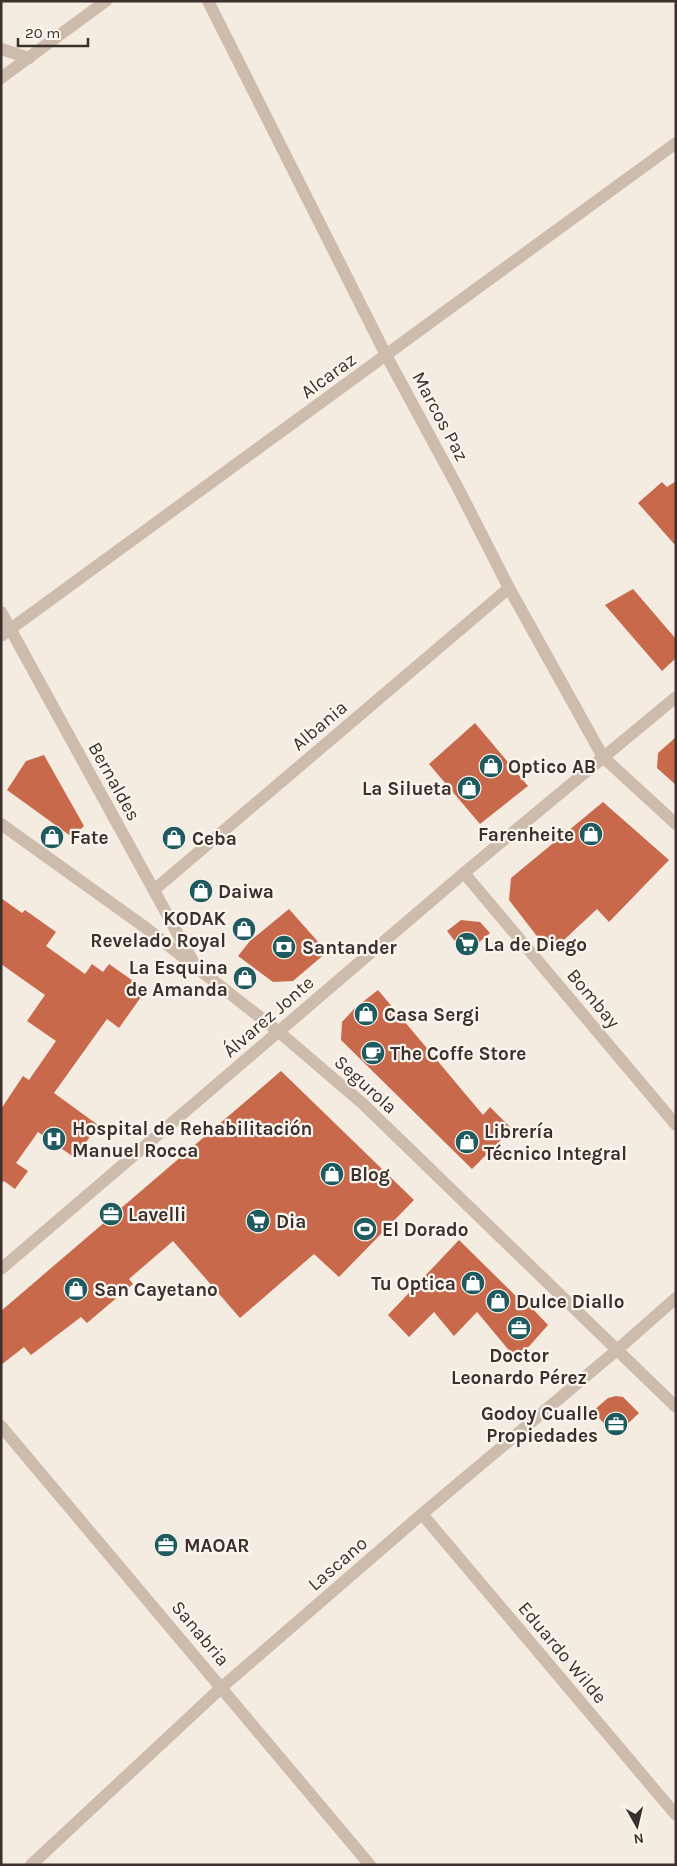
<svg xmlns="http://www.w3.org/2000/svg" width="677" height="1866" font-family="Karla,sans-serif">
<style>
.building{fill:#c8694b}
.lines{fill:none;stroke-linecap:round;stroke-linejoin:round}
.minor{stroke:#cdbbac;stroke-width:12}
.tertiary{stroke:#cdbbac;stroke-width:12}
.labels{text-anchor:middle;stroke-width:4.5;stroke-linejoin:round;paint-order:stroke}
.street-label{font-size:19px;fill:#3b302b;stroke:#fbf5ee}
.poi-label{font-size:19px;font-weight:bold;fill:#3b302b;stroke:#fbf5ee;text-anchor:start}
</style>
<rect width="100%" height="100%" fill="#f4ebe1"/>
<g class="building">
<path d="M676,481V546L638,503L662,482L667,487Z"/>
<path d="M633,589L676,639V658L662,671L605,605Z"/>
<path d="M475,723L528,786L480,824L429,764Z"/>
<path d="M676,737V785L657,768L658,753Z"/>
<path d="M44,755L84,826L72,837L7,790L26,761Z"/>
<path d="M603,802L669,860L609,922L597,909L550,953L509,900L511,878Z"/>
<path d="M1,898L22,913L25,910L56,932L46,946L85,974L92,964L103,972L109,964L146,990L119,1028L107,1019L54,1093L98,1125L75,1158L38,1132L16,1163L28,1171L15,1189L4,1181L1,1184V1109L23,1076L29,1080L56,1041L27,1021L45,995L1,964Z"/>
<path d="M289,909L327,952L293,981L273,982L238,956L250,941Z"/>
<path d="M461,920L480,922L490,933L465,954L447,931Z"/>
<path d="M378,990L483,1115L490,1107L512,1129L472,1169L341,1040L342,1022L355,1008Z"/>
<path d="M281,1071L414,1200L339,1277L314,1254L240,1318L173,1241L129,1279L133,1284L87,1323L81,1317L31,1355L24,1347L1,1365V1311Z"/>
<path d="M459,1240L525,1305L527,1303L548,1325L517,1360L477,1312L454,1336L434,1312L409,1337L388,1315Z"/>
<path d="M616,1396L623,1397L639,1413L615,1436L593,1411L608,1398Z"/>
</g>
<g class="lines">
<g class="minor">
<path d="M208,1L386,355L458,488L509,588L603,757L676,824"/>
<path d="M1,49L29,58"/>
<path d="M1,78L106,1"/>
<path d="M1,612L196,967"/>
<path d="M1,636L676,143"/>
<path d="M464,873L676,1125"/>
<path d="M154,890L509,588"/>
<path d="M422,1514L676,1815"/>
</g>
<g class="tertiary">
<path d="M1,824L146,928L279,1032L362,1103L676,1407"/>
<path d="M1,1269L464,873L676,697"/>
<path d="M1,1426L370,1865"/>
<path d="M31,1865L222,1687L422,1514L617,1350L676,1298"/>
</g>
</g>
<defs>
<g id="shop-disc" transform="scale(1.25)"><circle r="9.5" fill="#1f5a5e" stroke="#fbf5ee"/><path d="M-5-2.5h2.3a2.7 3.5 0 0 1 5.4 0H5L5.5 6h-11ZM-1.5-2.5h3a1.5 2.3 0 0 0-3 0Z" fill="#fff"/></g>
<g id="supermarket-disc" transform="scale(1.25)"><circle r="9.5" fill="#1f5a5e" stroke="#fbf5ee"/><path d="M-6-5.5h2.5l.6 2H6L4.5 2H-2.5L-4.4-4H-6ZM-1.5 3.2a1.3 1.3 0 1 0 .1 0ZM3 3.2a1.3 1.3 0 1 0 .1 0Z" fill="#fff"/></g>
<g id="bank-disc" transform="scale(1.25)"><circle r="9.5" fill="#1f5a5e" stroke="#fbf5ee"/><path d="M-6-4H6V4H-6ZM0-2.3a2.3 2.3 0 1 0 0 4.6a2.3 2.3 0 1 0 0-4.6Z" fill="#fff"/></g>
<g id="cafe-disc" transform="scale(1.25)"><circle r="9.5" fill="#1f5a5e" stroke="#fbf5ee"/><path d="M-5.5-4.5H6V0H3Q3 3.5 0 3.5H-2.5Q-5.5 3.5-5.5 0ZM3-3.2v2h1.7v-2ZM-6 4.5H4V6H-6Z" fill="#fff"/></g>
<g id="hospital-disc" transform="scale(1.25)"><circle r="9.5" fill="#1f5a5e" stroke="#fbf5ee"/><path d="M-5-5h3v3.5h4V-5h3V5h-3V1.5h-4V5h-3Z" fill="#fff"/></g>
<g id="office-disc" transform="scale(1.25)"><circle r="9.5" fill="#1f5a5e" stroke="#fbf5ee"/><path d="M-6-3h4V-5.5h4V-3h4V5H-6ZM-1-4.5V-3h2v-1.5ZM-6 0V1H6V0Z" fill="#fff"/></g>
<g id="stadium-disc" transform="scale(1.25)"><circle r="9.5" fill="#1f5a5e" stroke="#fbf5ee"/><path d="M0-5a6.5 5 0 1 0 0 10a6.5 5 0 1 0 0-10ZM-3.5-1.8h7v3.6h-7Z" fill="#fff"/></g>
</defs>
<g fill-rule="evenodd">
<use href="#shop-disc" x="491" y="766"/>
<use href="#shop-disc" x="469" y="788"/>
<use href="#shop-disc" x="591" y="834"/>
<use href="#shop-disc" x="52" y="837"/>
<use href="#shop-disc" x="174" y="838"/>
<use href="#shop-disc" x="201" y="891"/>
<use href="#shop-disc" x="244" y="929"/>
<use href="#supermarket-disc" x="467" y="944"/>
<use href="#bank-disc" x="284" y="947"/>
<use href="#shop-disc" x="245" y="978"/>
<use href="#shop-disc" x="366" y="1014"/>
<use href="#cafe-disc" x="373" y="1053"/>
<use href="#hospital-disc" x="54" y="1139"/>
<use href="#shop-disc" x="467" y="1142"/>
<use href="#shop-disc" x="332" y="1174"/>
<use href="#office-disc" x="111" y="1214"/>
<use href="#supermarket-disc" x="258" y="1221"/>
<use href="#stadium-disc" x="365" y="1229"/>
<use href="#shop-disc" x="473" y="1283"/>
<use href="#shop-disc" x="76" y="1289"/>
<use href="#shop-disc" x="498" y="1301"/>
<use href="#office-disc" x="519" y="1328"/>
<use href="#office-disc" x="616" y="1424"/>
<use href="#office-disc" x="166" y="1545"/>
</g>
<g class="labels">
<g class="street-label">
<text transform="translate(328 375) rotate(-36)" y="7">Alcaraz</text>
<text transform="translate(441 416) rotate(62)" y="7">Marcos Paz</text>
<text transform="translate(319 725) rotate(-40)" y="7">Albania</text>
<text transform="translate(115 781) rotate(61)" y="7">Bernaldes</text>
<text transform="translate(594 998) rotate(50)" y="7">Bombay</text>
<text transform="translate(268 1016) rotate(-41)" y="7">Álvarez Jonte</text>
<text transform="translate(366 1084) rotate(42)" y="7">Segurola</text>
<text transform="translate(337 1563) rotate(-41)" y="7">Lascano</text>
<text transform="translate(201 1633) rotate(50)" y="7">Sanabria</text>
<text transform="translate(563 1652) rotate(50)" y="7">Eduardo Wilde</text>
</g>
<g class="poi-label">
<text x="508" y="773">Optico AB</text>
<text x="452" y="795" text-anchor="end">La Silueta</text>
<text x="574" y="841" text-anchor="end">Farenheite</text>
<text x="70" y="844">Fate</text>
<text x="192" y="845">Ceba</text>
<text x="218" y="898">Daiwa</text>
<text x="226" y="925" text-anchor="end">KODAK<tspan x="226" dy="22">Revelado Royal</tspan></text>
<text x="484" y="951">La de Diego</text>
<text x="302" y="954">Santander</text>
<text x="228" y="974" text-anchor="end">La Esquina<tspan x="228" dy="22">de Amanda</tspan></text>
<text x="384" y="1021">Casa Sergi</text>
<text x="390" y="1060">The Coffe Store</text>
<text x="72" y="1135">Hospital de Rehabilitación<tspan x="72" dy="22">Manuel Rocca</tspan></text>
<text x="484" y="1138">Librería<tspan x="484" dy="22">Técnico Integral</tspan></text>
<text x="350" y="1181">Blog</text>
<text x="128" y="1221">Lavelli</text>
<text x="276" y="1228">Dia</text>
<text x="382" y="1236">El Dorado</text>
<text x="456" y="1290" text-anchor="end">Tu Optica</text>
<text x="94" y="1296">San Cayetano</text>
<text x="516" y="1308">Dulce Diallo</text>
<text x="519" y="1362" text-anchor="middle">Doctor<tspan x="519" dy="22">Leonardo Pérez</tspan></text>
<text x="598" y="1420" text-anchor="end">Godoy Cualle<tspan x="598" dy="22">Propiedades</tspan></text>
<text x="184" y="1552">MAOAR</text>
</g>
</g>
<rect width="677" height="1866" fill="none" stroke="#3b302b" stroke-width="5"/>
<g transform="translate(637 1826) rotate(172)" stroke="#fbf5ee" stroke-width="4" paint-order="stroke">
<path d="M0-4L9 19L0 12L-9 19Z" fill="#3b302b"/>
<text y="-8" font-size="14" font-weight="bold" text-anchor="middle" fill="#3b302b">N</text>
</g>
<path d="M18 38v8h70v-8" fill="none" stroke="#3b302b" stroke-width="2.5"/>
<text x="25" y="38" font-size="15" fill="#3b302b" stroke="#fbf5ee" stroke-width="4" paint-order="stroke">20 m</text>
</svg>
